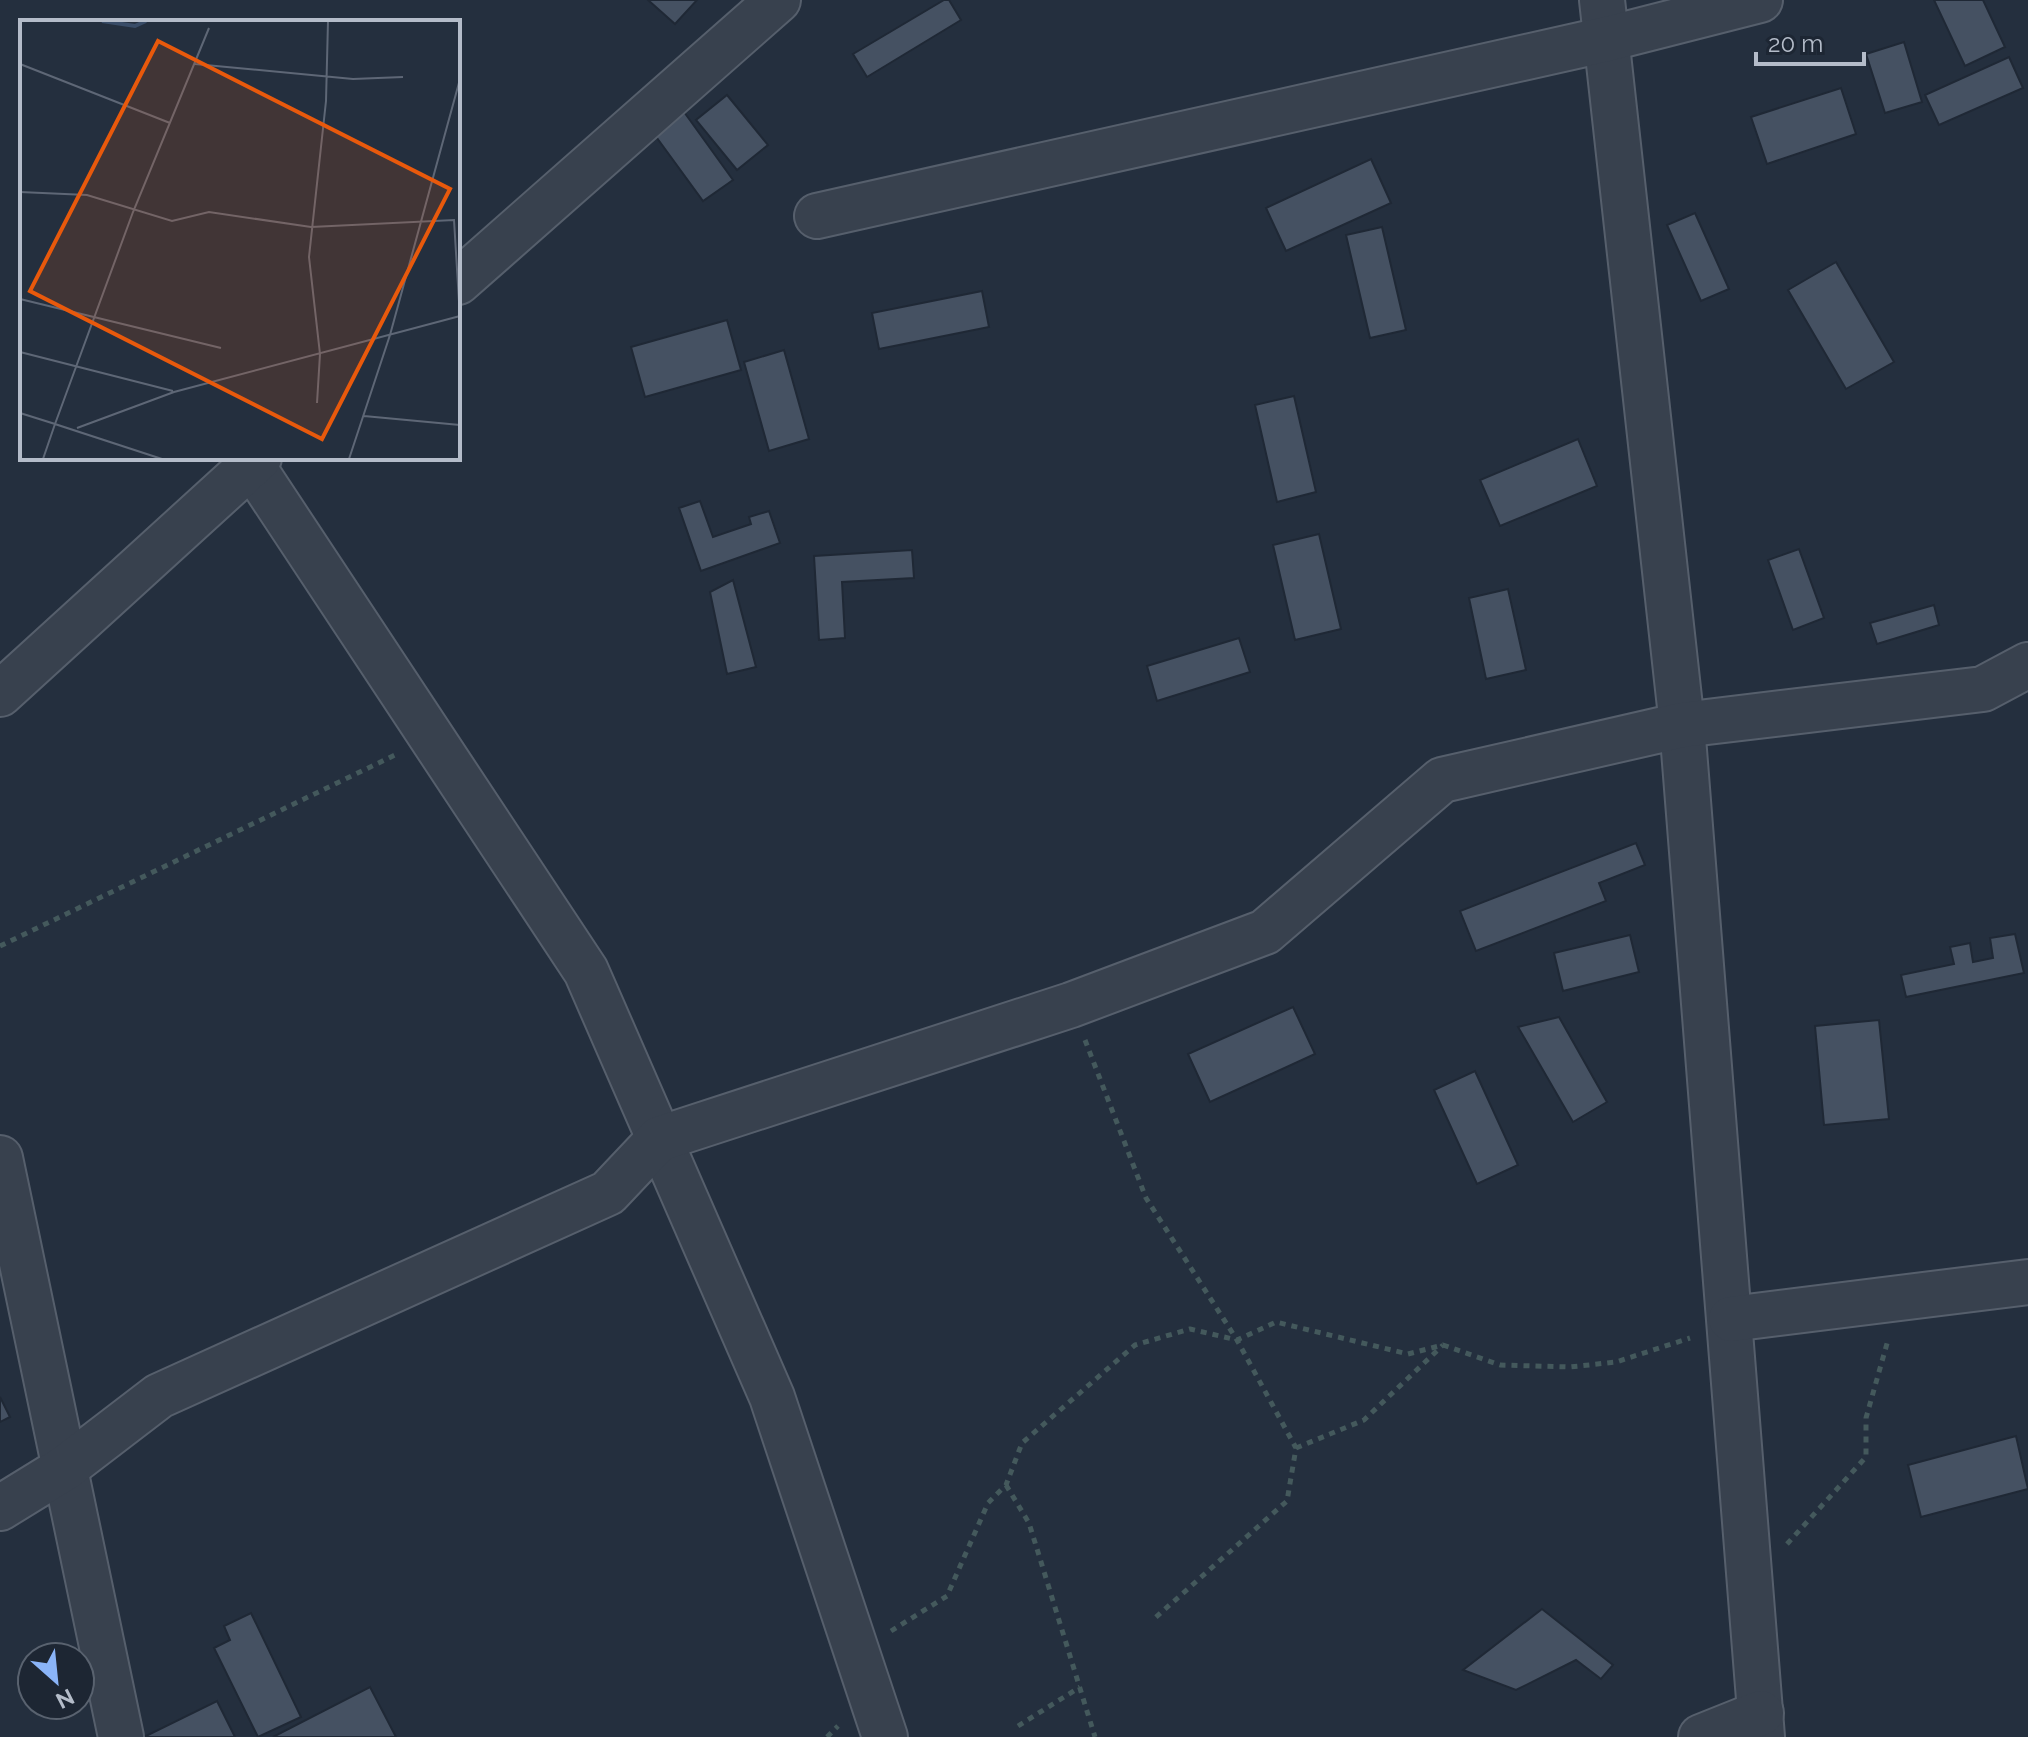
<svg xmlns="http://www.w3.org/2000/svg" width="2028" height="1737" font-family="Raleway,sans-serif">
<style>
.building{fill:#455162;stroke:#1f2835;stroke-width:2}
.lines{fill:none;stroke-linecap:round;stroke-linejoin:round}
.minor-casing{stroke:#565f6c;stroke-width:48}
.path{stroke:#44595c;stroke-width:5;stroke-dasharray:6 6;stroke-linecap:butt}
.minor{stroke:#38414e;stroke-width:44}
.inset-river{fill:none;stroke:#394c67;stroke-width:4}
.inset-road{fill:none;stroke:#5e6776;stroke-width:2}
.view{fill:#e8590c;fill-opacity:0.15;stroke:#e8590c;stroke-width:4}
.inset-edge{fill:none;stroke:#b4bcc9;stroke-width:4}
</style>
<rect width="100%" height="100%" fill="#242f3e"/>
<g class="building">
<path d="M648,0H697L675,24Z"/>
<path d="M944,0H949L961,20L867,77L853,54Z"/>
<path d="M1934,0H1983L2005,47L1965,66Z"/>
<path d="M1904,42L1922,102L1885,113L1866,54Z"/>
<path d="M2009,57L2023,88L1939,125L1925,95Z"/>
<path d="M1841,88L1856,134L1767,164L1751,117Z"/>
<path d="M727,95L768,145L737,170L696,120Z"/>
<path d="M679,105L733,180L703,201L649,127Z"/>
<path d="M1371,159L1391,203L1286,251L1266,208Z"/>
<path d="M1695,213L1729,289L1701,301L1667,225Z"/>
<path d="M1382,227L1406,330L1370,338L1346,235Z"/>
<path d="M1836,262L1894,362L1846,389L1788,290Z"/>
<path d="M982,291L989,327L879,349L872,313Z"/>
<path d="M727,320L741,370L645,397L631,347Z"/>
<path d="M784,350L809,439L769,451L744,362Z"/>
<path d="M1294,396L1316,492L1277,502L1255,405Z"/>
<path d="M1578,439L1597,486L1500,526L1480,480Z"/>
<path d="M700,501L713,537L751,524L749,517L769,511L780,543L701,571L679,508Z"/>
<path d="M1319,534L1341,629L1295,640L1273,545Z"/>
<path d="M1799,549L1824,618L1793,630L1768,560Z"/>
<path d="M912,550L914,578L842,582L845,638L819,640L814,556Z"/>
<path d="M733,580L756,667L727,674L710,592Z"/>
<path d="M1508,589L1526,670L1486,679L1469,598Z"/>
<path d="M1934,605L1939,625L1877,644L1870,623Z"/>
<path d="M1239,638L1250,672L1157,701L1147,666Z"/>
<path d="M1636,843L1645,865L1599,883L1606,901L1476,951L1460,911Z"/>
<path d="M2015,934L2024,973L1906,997L1901,975L1954,964L1950,947L1970,943L1973,962L1993,958L1990,938Z"/>
<path d="M1630,935L1639,972L1563,991L1554,953Z"/>
<path d="M1293,1007L1315,1054L1210,1102L1188,1054Z"/>
<path d="M1559,1017L1607,1102L1573,1122L1518,1027Z"/>
<path d="M1879,1020L1889,1119L1824,1125L1815,1026Z"/>
<path d="M1475,1071L1518,1165L1477,1184L1434,1090Z"/>
<path d="M0,1397L10,1417L0,1422Z"/>
<path d="M2016,1436L2028,1489L1921,1517L1908,1465Z"/>
<path d="M1542,1609L1613,1665L1601,1679L1576,1660L1516,1690L1463,1670Z"/>
<path d="M251,1613L301,1717L258,1737L214,1648L230,1640L224,1626Z"/>
<path d="M370,1687L396,1737H273Z"/>
<path d="M217,1701L235,1737H144Z"/>
</g>
<g class="lines">
<g class="minor-casing">
<g id="minor">
<path d="M1602,0L1682,725L1762,1737"/>
<path d="M817,216L1607,39L1760,0"/>
<path d="M458,282L778,0"/>
<path d="M247,458L586,971L772,1397L885,1737"/>
<path d="M0,694L259,458"/>
<path d="M0,1158L121,1737"/>
<path d="M1731,1319L2028,1282"/>
<path d="M0,1508L65,1468L159,1396L608,1193L659,1139L1071,1005L1265,932L1442,780L1682,725L1983,689L2028,665"/>
<path d="M1701,1737L1761,1713"/>
</g>
</g>
<g class="path">
<path d="M0,946L395,755"/>
<path d="M1085,1040L1146,1198L1237,1340L1296,1448L1287,1501L1155,1618"/>
<path d="M1296,1448L1364,1420L1443,1345"/>
<path d="M1006,1485L1029,1523L1095,1737"/>
<path d="M1787,1544L1866,1457V1418L1888,1340"/>
<path d="M891,1631L947,1596L988,1503L1006,1485L1022,1443L1135,1345L1190,1329L1237,1340L1276,1322L1408,1354L1443,1345L1500,1365L1570,1367L1616,1362L1690,1338"/>
<path d="M1018,1726L1080,1687"/>
<path d="M827,1737L838,1726"/>
</g>
<use href="#minor" class="minor"/>
</g>
<g transform="translate(20 20)">
<rect width="440" height="440" fill="#242f3e"/>
<path class="inset-river" d="M82,1L115,6L126,1"/>
<path class="inset-road" d="M0,44L150,103M175,44L333,59L383,57M0,172L67,175L152,201L189,192L291,207L434,200L440,298M0,279L201,328M0,332L153,371M297,383L300,334L289,237L306,81L308,1M0,393L35,404L23,439M344,396L440,405M57,408L154,372L440,296M142,439L35,404L113,192L189,8M329,439L370,315L440,59"/>
<path class="view" d="M138,21L430,169L302,419L10,271Z"/>
<rect width="440" height="440" class="inset-edge"/>
</g>
<g transform="translate(56 1681) rotate(153)"><circle r="38" fill="#1d2633" stroke="#59626f" stroke-width="2"/>
<path d="M0-6L14 30L0 20L-14 30Z" fill="#8ab4f8"/>
<text y="-12" font-size="22" font-weight="bold" text-anchor="middle" fill="#b4bcc9">N</text>
</g>
<path d="M1756 52v12h108v-12" fill="none" stroke="#b4bcc9" stroke-width="4"/>
<text x="1768" y="52" font-size="24" fill="#b4bcc9" stroke="#1d2633" stroke-width="6" paint-order="stroke">20 m</text>
</svg>
